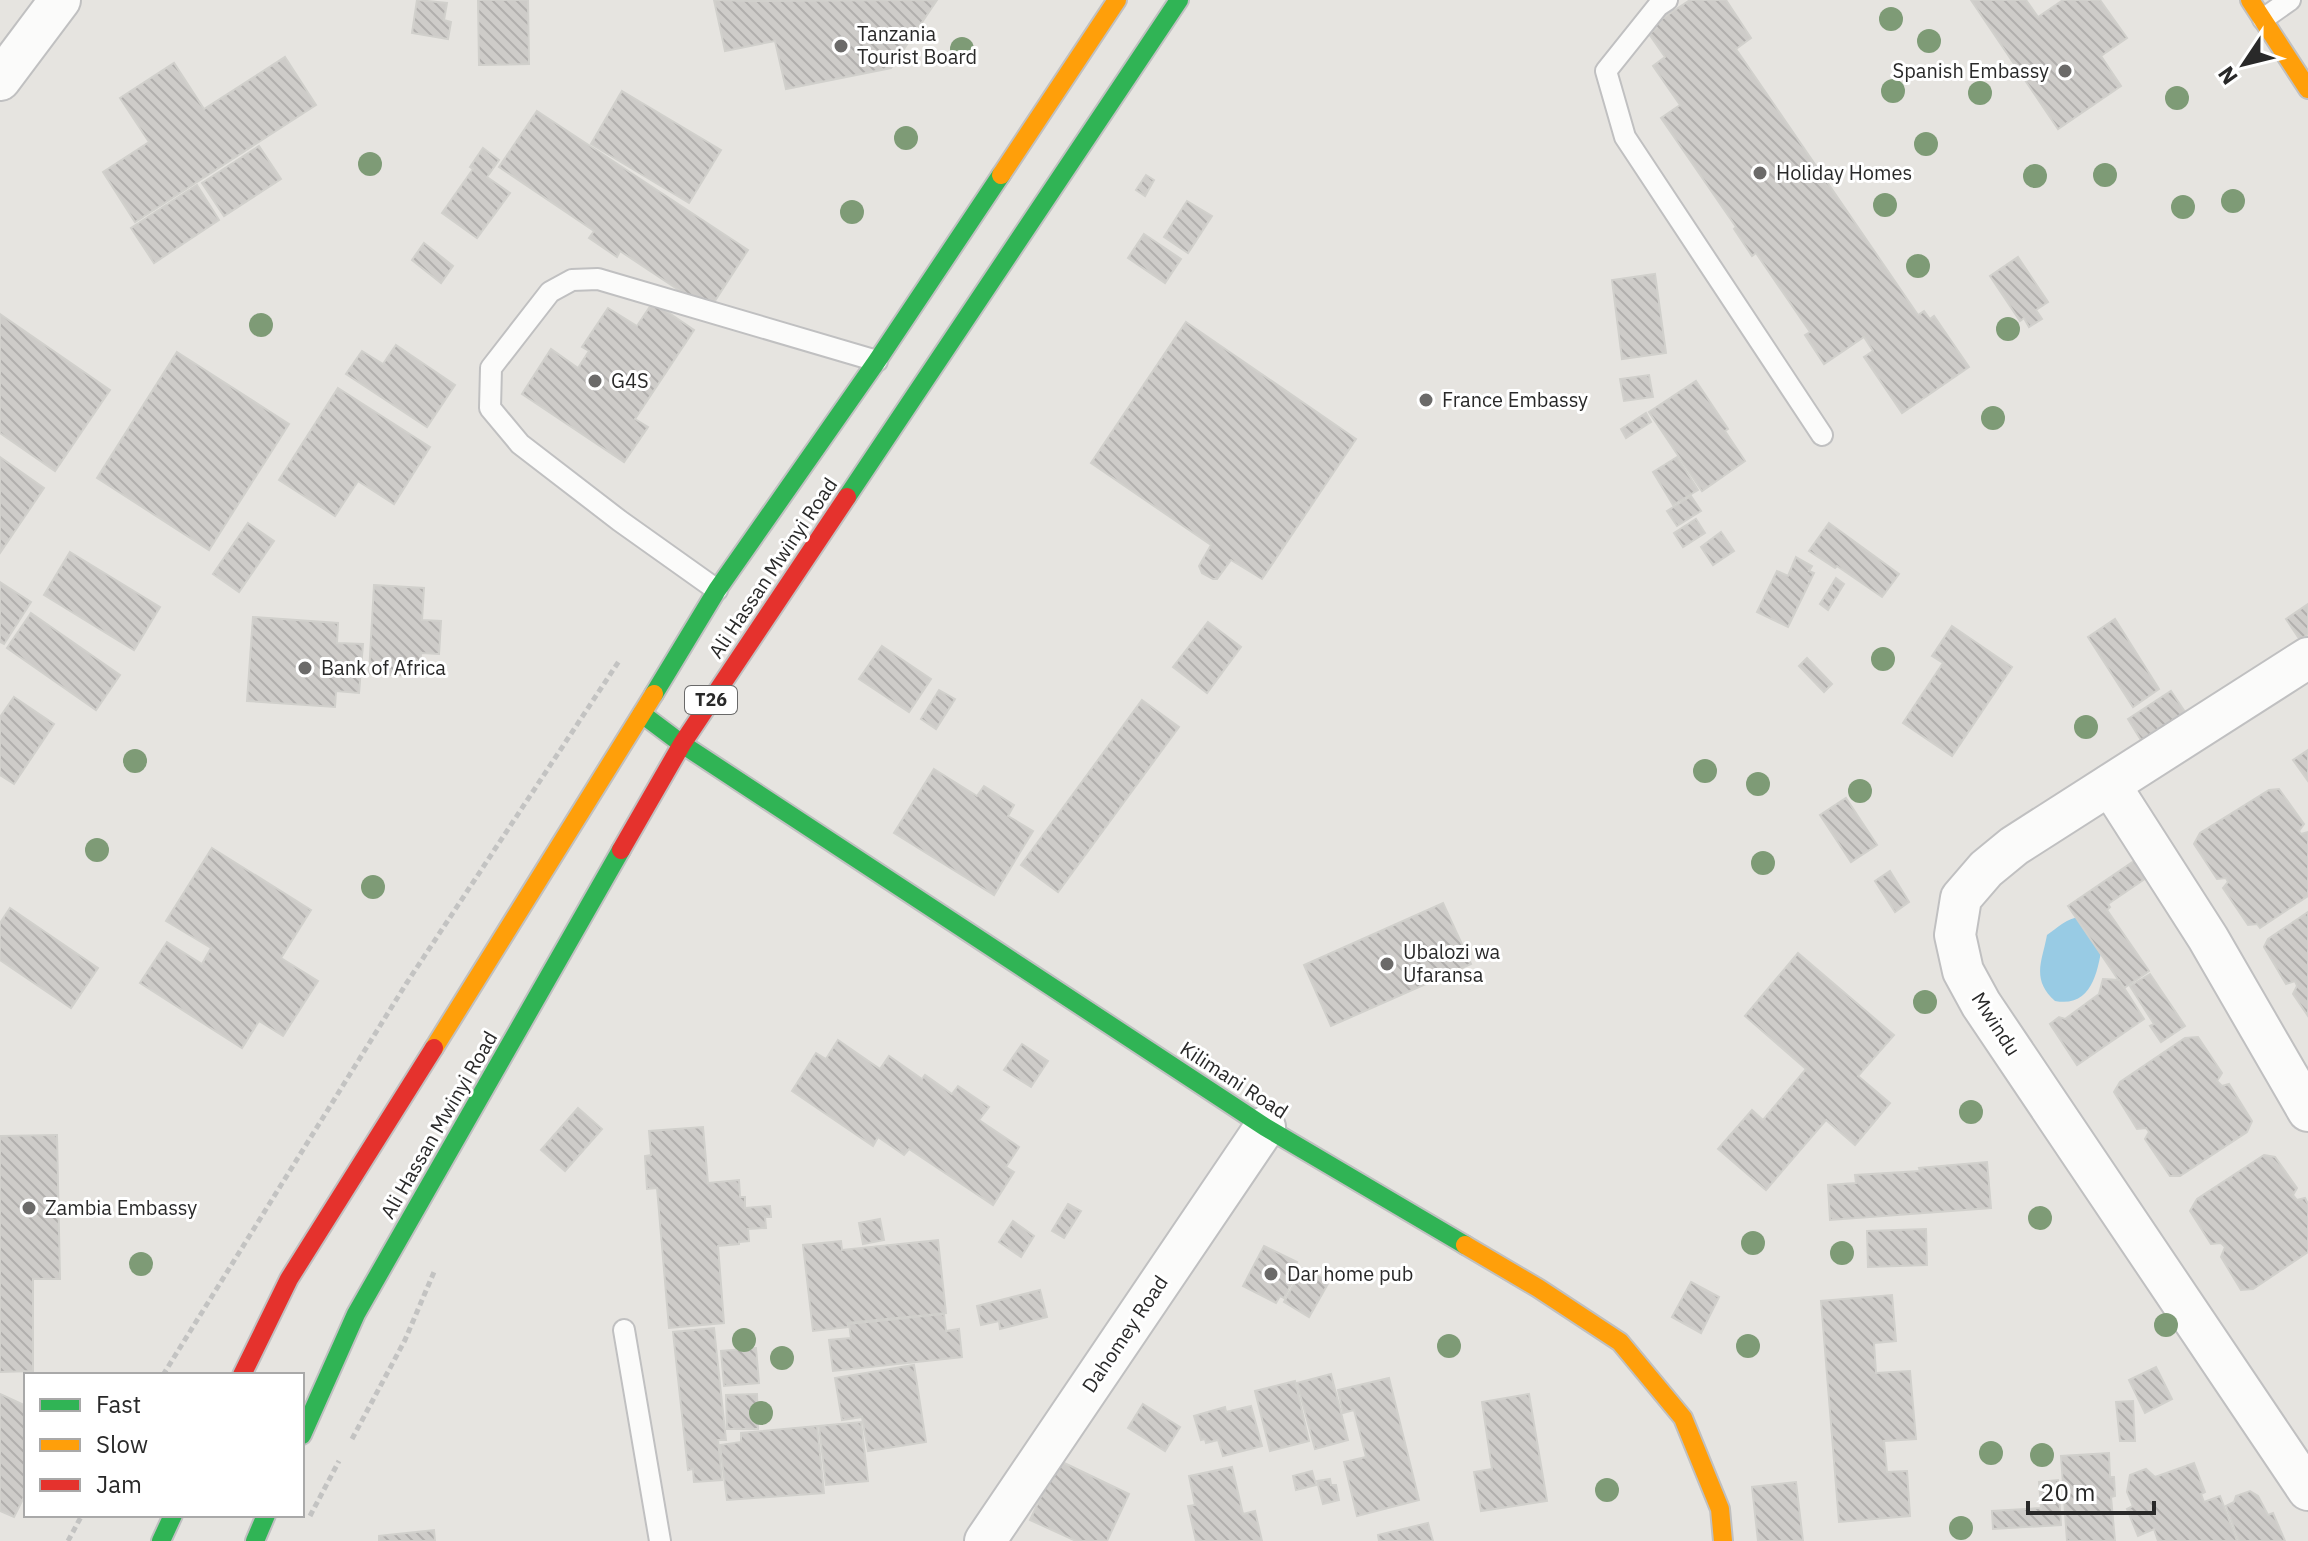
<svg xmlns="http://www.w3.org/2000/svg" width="2308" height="1541" font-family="'IBM Plex Sans',sans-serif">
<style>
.water{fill:#98cbe4}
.building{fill:url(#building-back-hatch);stroke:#d1d0cc;stroke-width:2}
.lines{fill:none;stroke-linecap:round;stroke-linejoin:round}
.lane-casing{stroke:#c0c0c1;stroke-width:24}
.street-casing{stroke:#c0c0c1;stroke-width:44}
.fast-casing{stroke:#c0c0c1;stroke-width:22}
.slow-casing{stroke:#c0c0c1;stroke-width:22}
.jam-casing{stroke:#c0c0c1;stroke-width:22}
.path{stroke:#c3c3c2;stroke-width:5;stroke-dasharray:6 4;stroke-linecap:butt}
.lane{stroke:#fbfbfa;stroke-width:20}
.street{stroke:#fbfbfa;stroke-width:40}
.fast{stroke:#30b455;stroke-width:18}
.slow{stroke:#ff9f0a;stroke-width:18}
.jam{stroke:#e5322d;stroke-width:18}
.tree{fill:#7e9b76}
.poi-dot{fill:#6b6a69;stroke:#fff;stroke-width:3}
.labels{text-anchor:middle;stroke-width:6;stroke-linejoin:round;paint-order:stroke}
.shield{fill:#fff;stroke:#696969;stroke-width:2}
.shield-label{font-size:18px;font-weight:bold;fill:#292929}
.poi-label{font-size:20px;fill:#292929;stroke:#fff;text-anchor:start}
.street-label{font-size:20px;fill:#292929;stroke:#fff}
</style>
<defs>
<pattern id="building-back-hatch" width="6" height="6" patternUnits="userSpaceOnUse" patternTransform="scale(2)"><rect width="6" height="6" fill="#ceccc9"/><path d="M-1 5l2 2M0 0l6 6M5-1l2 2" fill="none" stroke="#b1afad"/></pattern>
</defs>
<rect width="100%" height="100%" fill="#e6e4e0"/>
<path class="water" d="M2080,917L2103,940C2098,970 2093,1008 2055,1001C2031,979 2042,962 2047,935C2057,928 2067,918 2080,917Z"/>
<g class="building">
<path d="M417,0L447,3L444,20L451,22L448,39L412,33Z"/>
<path d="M478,0H528L529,64L479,65Z"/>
<path d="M714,0L750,1L937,0L891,68L786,89L775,41L725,51Z"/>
<path d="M1690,0H1726L1751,38L1736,49L1918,315L1924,311L1930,319L1934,316L1969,367L1902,413L1864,357L1873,351L1864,337L1824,364L1805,335L1810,332L1756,253L1752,256L1734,229L1736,227L1661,118L1680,105L1653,66L1665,57L1649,34L1657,28L1654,24Z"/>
<path d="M1971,0H2026L2038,17L2063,0H2100L2127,38L2101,56L2121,86L2058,129Z"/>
<path d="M285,57L316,105L135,222L103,172L149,142L120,98L174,63L204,109Z"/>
<path d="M622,91L721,150L689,203L591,144Z"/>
<path d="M537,111L748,250L709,310L620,251L617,257L589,238L594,231L499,167Z"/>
<path d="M259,146L281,179L224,216L202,183Z"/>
<path d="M483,148L499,160L487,177L510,193L477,238L442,213L473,169L470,167Z"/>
<path d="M1146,175L1154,180L1145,196L1136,190Z"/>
<path d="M197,185L219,220L154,263L131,228Z"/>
<path d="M1187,201L1212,216L1188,253L1164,237Z"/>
<path d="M1144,234L1181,259L1165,283L1128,258Z"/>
<path d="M424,243L453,266L441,283L412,260Z"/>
<path d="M2018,257L2048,302L2036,310L2042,319L2029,327L2024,318L2020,321L1990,276Z"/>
<path d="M1655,274L1666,353L1622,359L1612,280Z"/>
<path d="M653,302L694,330L635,419L648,427L624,462L522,394L551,349L578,368L589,351L582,347L608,308L637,326Z"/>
<path d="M0,314L110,390L55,471L0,433Z"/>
<path d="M1186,322L1356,439L1262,579L1231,560L1217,579H1213L1202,573L1199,566L1211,545L1091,463Z"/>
<path d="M396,345L455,385L427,427L346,374L362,351L383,364Z"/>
<path d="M177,352L289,424L209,550L97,478Z"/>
<path d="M1649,375L1653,397L1624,401L1620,379Z"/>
<path d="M1696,381L1728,429L1725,431L1745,461L1702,491L1649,412Z"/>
<path d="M338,388L430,447L394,504L358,481L335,516L279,480Z"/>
<path d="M1646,413L1651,422L1626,438L1621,429Z"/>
<path d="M0,457L44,488L0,553Z"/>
<path d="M1677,457L1698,490L1673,505L1653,472Z"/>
<path d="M1691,496L1701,511L1677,526L1667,511Z"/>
<path d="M1696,519L1705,533L1683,547L1674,533Z"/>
<path d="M248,523L274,541L239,592L213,574Z"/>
<path d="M1829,523L1899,574L1882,597L1837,566L1835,568L1809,551Z"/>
<path d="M1721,532L1734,551L1713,565L1701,547Z"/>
<path d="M70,552L160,607L134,650L44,595Z"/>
<path d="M1796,557L1812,566L1809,571L1814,573L1788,627L1757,612L1777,571L1788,576Z"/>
<path d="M1836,578L1844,584L1828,610L1820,604Z"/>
<path d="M0,582L31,602L4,644L0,642Z"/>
<path d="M374,585L424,588L422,620L441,621L439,654L421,653L420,676L369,674Z"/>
<path d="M2308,604V634L2300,640L2286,619Z"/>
<path d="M31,613L120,675L96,710L7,648Z"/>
<path d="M253,617L338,623L337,643L363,644L359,693L336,691L335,707L247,701Z"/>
<path d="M2115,619L2159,689L2133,707L2088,637Z"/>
<path d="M1208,622L1241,647L1207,693L1173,667Z"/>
<path d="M1952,626L2012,667L1952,756L1903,723L1943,663L1932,656Z"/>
<path d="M882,646L931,679L909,712L859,679Z"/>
<path d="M1807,658L1832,684L1824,692L1799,666Z"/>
<path d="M939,690L955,699L936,729L921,719Z"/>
<path d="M2171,691L2185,712L2141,740L2128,719Z"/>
<path d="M14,697L54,724L14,784L0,775V717Z"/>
<path d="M1142,700L1179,727L1058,892L1021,865Z"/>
<path d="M2308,750V781L2293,760Z"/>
<path d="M934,769L977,796L984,786L1014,805L1008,816L1033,831L994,895L894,833Z"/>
<path d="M2279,789L2304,824L2299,831L2301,834L2308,832V896L2260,928L2257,924L2248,925L2223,888L2228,882L2226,878L2217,879L2194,844L2200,833L2269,790Z"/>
<path d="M1846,798L1877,845L1851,862L1820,815Z"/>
<path d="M212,848L311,910L281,958L318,981L283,1036L259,1021L242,1048L140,983L167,942L202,964L211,948L166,921Z"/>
<path d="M2140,857L2152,874L2108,904L2110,907L2107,910L2149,971L2124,988L2068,906Z"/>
<path d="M1890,871L1909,902L1895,912L1875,881Z"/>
<path d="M1443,903L1471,964L1331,1026L1304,965Z"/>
<path d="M10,908L98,968L71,1008L0,960V923Z"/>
<path d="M2308,912V1016L2293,994L2297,986L2295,981L2286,984L2264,947L2268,939Z"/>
<path d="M1798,953L1894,1035L1858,1076L1890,1103L1855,1145L1826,1120L1766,1190L1718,1149L1752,1110L1763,1120L1806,1069L1745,1016Z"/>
<path d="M2150,974L2185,1026L2161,1042L2150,1026L2154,1024L2130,986Z"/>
<path d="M2103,979L2119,980L2144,1019L2077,1065L2050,1024L2059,1017L2065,1019L2099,994Z"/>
<path d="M2198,1037L2222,1073L2217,1081L2222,1086L2229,1084L2252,1121L2247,1132L2180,1176H2170L2145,1139L2149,1132L2146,1128L2137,1129L2114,1092L2120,1082L2185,1038Z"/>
<path d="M838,1040L880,1069L889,1056L922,1079L925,1075L952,1094L958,1086L989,1107L979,1120L1019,1147L1006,1167L1014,1172L993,1205L909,1149L904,1155L878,1137L873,1146L792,1091L816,1053L826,1059Z"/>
<path d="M1022,1044L1048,1061L1031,1087L1004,1070Z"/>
<path d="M578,1108L602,1129L565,1171L541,1150Z"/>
<path d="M703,1127L708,1183L739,1180L740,1197H745V1208L770,1206L771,1217H765L766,1228L748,1229L749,1241L739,1242V1244L718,1246L724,1323L669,1328L657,1188L647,1189L645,1156L651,1155L649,1131Z"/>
<path d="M57,1135L60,1279H33V1371L0,1372V1136Z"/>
<path d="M2264,1155L2275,1157L2297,1188L2293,1195L2297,1200L2305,1198L2308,1204V1252L2253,1289L2241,1290L2221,1257L2225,1247L2221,1243L2211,1244L2190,1211L2197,1199Z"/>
<path d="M1987,1162L1991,1208L1830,1220L1828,1185L1856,1183L1855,1175L1920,1171L1919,1168Z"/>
<path d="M1068,1204L1081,1211L1064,1238L1052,1231Z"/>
<path d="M880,1219L884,1240L863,1244L859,1223Z"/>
<path d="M1013,1221L1034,1236L1021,1257L999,1242Z"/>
<path d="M1926,1229L1927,1265L1868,1267L1867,1231Z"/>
<path d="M938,1240L946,1313L848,1323V1327L813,1331L803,1245L841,1241L842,1250Z"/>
<path d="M1264,1246L1297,1262L1292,1273L1296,1275L1284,1298L1280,1296L1276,1303L1243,1286Z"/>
<path d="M1303,1268L1329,1282L1309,1317L1284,1302Z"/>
<path d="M1691,1282L1719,1297L1701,1333L1672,1317Z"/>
<path d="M1040,1290L1047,1317L1000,1329L999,1321L981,1325L977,1306Z"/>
<path d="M1892,1295L1896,1341L1874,1343L1876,1373L1910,1371L1916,1439L1884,1441L1887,1472L1907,1471L1910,1516L1839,1522L1821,1301Z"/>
<path d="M944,1314L946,1331L959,1329L962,1357L833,1371L829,1340L851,1338L849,1324Z"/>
<path d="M714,1328L726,1440H718L722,1480L694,1482L693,1469L688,1470L673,1332Z"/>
<path d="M756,1348L759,1383L724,1386L721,1351Z"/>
<path d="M914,1365L926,1442L868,1451L862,1417L842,1420L835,1378Z"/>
<path d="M2156,1367L2172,1399L2145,1413L2129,1380Z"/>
<path d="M1331,1374L1348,1440L1315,1449L1297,1383Z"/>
<path d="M1389,1378L1419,1500L1357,1516L1344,1462L1366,1457L1354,1410L1343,1413L1338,1390Z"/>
<path d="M1295,1381L1309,1441L1270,1451L1255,1391Z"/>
<path d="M0,1394L26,1406V1493L14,1517L0,1511Z"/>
<path d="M757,1394L758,1429H727L726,1395Z"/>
<path d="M1529,1394L1547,1501L1481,1511L1474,1472L1492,1469L1482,1402Z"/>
<path d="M2133,1401L2135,1441H2120L2116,1402Z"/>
<path d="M1143,1404L1180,1427L1165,1451L1128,1428Z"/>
<path d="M1251,1406L1262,1446L1223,1456L1218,1440L1206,1443L1205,1439L1201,1440L1194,1416L1225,1407L1226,1412Z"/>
<path d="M861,1422L868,1481L826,1485L819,1426Z"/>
<path d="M817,1426L824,1493L727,1500L720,1445L741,1442V1433Z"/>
<path d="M2109,1453L2110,1477H2114L2115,1496L2111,1497L2115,1541H2067L2061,1456Z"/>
<path d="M1058,1460L1129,1494L1107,1541H1076L1030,1520Z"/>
<path d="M2194,1463L2205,1492L2201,1494L2204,1502L2220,1496L2237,1541H2158L2154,1529L2138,1536L2127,1509L2133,1506L2127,1492L2130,1475L2146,1469L2155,1477Z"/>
<path d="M1232,1467L1243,1514L1255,1511L1262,1541H1196L1188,1506L1195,1505L1189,1476Z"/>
<path d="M1312,1471L1316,1485L1296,1490L1293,1476Z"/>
<path d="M1330,1479L1331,1485H1336L1339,1500L1323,1504L1317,1481Z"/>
<path d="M2058,1480L2061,1525L1993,1529L1992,1511L2041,1508L2039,1482Z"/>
<path d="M1796,1482L1803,1541H1758L1752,1487Z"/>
<path d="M2250,1491L2258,1496L2268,1515L2273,1513L2285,1541H2239L2226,1506L2234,1502L2236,1496Z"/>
<path d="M1428,1523L1433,1541H1379L1378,1535Z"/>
<path d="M434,1530L435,1541H379V1536Z"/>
</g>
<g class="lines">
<g class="lane-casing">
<g id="lane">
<path d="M1667,0L1658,6L1606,71L1625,137L1822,435"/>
<path d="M2263,19L2290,0"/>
<path d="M717,590L620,521L520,444L490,408L491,368L550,292L572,280L598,279L877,361"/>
<path d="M624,1330L660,1541"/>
</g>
</g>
<g class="street-casing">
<g id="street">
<path d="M0,80L60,0"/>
<path d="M2308,658L2014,846L1986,869L1961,898L1955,935L1963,971L1981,1004L2308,1490"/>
<path d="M2110,785L2208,938L2308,1111"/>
<path d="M985,1541L1265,1127"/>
</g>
</g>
<g class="fast-casing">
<g id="fast">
<path d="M847,497L1179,0"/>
<path d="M654,694L717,590L877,361L1001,175"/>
<path d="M642,714L682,744L1265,1127L1465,1245"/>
<path d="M302,1435L356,1314L621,850"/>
<path d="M161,1541L173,1515"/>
<path d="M255,1541L266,1515"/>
</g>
</g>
<g class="slow-casing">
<g id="slow">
<path d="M2250,0L2308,89"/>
<path d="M1001,175L1117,0"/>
<path d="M434,1048L654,694"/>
<path d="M1465,1245L1538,1288L1620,1342L1683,1418L1720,1509L1723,1541"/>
</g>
</g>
<g class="jam-casing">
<g id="jam">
<path d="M621,850L682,744L847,497"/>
<path d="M242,1375L289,1279L434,1048"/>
</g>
</g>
<g class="path">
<path d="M163,1375L406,984L619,661"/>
<path d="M352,1439L405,1340L434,1272"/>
<path d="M310,1516L339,1461"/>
<path d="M68,1541L82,1515"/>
</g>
<use href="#lane" class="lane"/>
<use href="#street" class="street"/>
<use href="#fast" class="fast"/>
<use href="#slow" class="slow"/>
<use href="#jam" class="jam"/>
</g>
<g class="tree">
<circle cx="1891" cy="19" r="12"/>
<circle cx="1929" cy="41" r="12"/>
<circle cx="962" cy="49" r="12"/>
<circle cx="1893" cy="91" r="12"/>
<circle cx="1980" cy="93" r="12"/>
<circle cx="2177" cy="98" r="12"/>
<circle cx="906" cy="138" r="12"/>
<circle cx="1926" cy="144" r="12"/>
<circle cx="370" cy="164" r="12"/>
<circle cx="2105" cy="175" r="12"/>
<circle cx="2035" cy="176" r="12"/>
<circle cx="2233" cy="201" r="12"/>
<circle cx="1885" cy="205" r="12"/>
<circle cx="2183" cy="207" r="12"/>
<circle cx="852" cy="212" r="12"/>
<circle cx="1918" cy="266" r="12"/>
<circle cx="261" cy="325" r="12"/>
<circle cx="2008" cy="329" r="12"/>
<circle cx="1993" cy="418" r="12"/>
<circle cx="1883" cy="659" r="12"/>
<circle cx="2086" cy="727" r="12"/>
<circle cx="135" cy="761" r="12"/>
<circle cx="1705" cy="771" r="12"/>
<circle cx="1758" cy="784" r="12"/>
<circle cx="1860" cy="791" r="12"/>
<circle cx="97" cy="850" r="12"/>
<circle cx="1763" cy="863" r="12"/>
<circle cx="373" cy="887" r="12"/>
<circle cx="1925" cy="1002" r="12"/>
<circle cx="1971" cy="1112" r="12"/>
<circle cx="2040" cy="1218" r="12"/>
<circle cx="1753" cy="1243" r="12"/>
<circle cx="1842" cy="1253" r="12"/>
<circle cx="141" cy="1264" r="12"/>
<circle cx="2166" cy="1325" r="12"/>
<circle cx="744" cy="1340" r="12"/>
<circle cx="1449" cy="1346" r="12"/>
<circle cx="1748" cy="1346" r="12"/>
<circle cx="782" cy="1358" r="12"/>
<circle cx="761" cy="1413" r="12"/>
<circle cx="1991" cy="1453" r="12"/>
<circle cx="2042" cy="1455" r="12"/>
<circle cx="1607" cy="1490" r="12"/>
<circle cx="1961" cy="1528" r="12"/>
</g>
<g class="poi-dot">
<circle cx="841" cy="46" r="8"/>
<circle cx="2065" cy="71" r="8"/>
<circle cx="1760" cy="173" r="8"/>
<circle cx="595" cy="381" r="8"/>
<circle cx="1426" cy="400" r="8"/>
<circle cx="305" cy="668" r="8"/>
<circle cx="1387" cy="964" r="8"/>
<circle cx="29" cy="1208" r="8"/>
<circle cx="1271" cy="1274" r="8"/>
</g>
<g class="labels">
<rect class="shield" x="685" y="686" width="52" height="28" rx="6"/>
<g class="shield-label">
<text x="711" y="706">T26</text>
</g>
<g class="poi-label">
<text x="857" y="41">Tanzania<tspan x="857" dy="23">Tourist Board</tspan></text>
<text x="2049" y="78" text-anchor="end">Spanish Embassy</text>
<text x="1776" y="180">Holiday Homes</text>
<text x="611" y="388">G4S</text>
<text x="1442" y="407">France Embassy</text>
<text x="321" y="675">Bank of Africa</text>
<text x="1403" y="959">Ubalozi wa<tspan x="1403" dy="23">Ufaransa</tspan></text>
<text x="45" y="1215">Zambia Embassy</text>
<text x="1287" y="1281">Dar home pub</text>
</g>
<g class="street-label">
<text transform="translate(773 568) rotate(-56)" y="7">Ali Hassan Mwinyi Road</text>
<text transform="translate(1996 1024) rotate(57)" y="7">Mwindu</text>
<text transform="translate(1234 1080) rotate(33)" y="7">Kilimani Road</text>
<text transform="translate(439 1125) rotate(-60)" y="7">Ali Hassan Mwinyi Road</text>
<text transform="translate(1125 1334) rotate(-56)" y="7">Dahomey Road</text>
</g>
</g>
<rect x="24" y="1373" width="280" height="144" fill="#ffffff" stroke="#a9a9a9" stroke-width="2"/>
<rect x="40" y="1399" width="40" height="12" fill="#30b455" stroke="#a9a9a9" stroke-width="2"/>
<text x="96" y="1413" font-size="24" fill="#292929">Fast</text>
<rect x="40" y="1439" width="40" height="12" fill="#ff9f0a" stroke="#a9a9a9" stroke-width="2"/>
<text x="96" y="1453" font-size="24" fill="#292929">Slow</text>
<rect x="40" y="1479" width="40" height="12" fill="#e5322d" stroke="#a9a9a9" stroke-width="2"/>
<text x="96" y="1493" font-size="24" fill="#292929">Jam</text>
<g transform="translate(2244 64) rotate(235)" stroke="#ffffff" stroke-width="6" paint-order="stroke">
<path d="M0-6L14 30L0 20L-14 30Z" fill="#292929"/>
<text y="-12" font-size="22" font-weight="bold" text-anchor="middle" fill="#292929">N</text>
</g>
<path d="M2028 1501v12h126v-12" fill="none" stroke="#292929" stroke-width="4"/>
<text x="2040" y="1501" font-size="24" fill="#292929" stroke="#ffffff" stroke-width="6" paint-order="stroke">20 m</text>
</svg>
